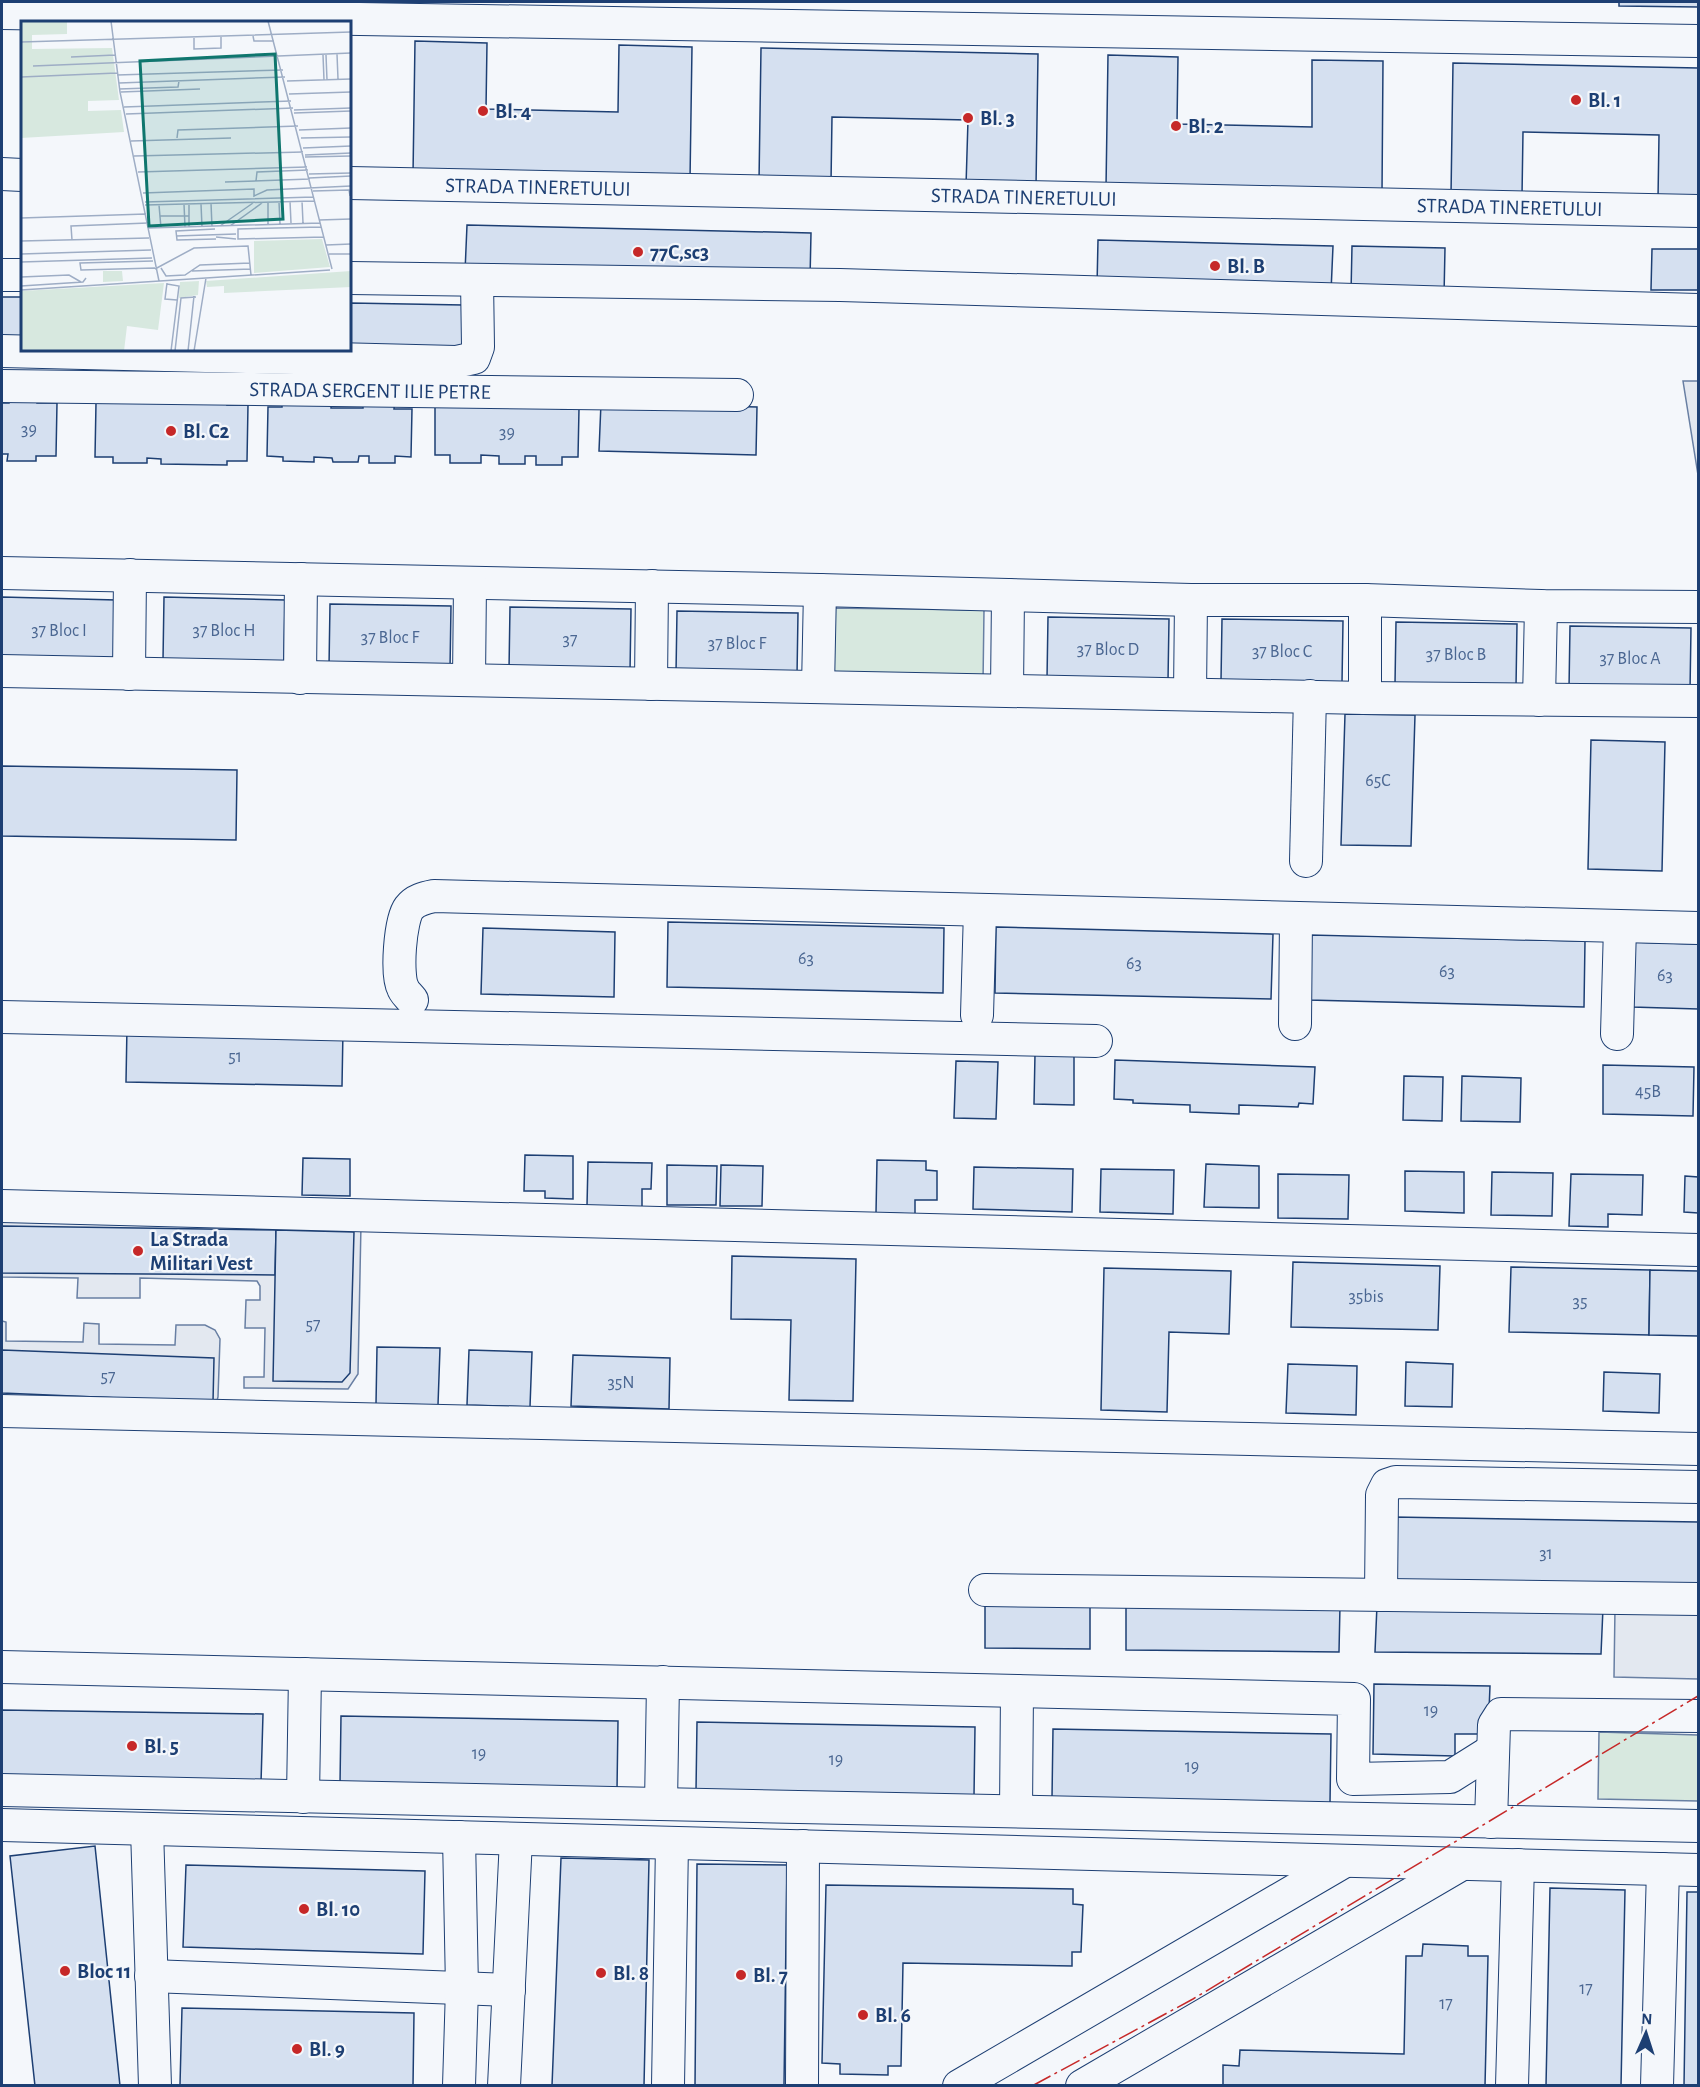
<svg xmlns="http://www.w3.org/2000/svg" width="1700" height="2087" font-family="'Alegreya Sans',sans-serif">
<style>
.green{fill:#d7e8df;stroke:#687fa3;stroke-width:1.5}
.parking{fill:#e3e8f0;stroke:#687fa3;stroke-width:1.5}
.building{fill:#d5e0f0;stroke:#1d3f73;stroke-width:1.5}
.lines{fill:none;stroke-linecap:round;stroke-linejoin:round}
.minor-casing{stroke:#1d3f73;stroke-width:34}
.minor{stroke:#f4f7fb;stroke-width:32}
.power{stroke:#c62828;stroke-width:1.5;stroke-dasharray:21 4.5 3 4.5;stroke-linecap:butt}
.poi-dot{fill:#c62828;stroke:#f4f7fb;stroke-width:2}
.labels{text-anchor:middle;stroke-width:4.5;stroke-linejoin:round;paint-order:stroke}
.number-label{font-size:18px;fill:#4b6792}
.poi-label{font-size:21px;font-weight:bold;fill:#1d3f73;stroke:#f4f7fb;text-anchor:start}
.street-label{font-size:21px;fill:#1d3f73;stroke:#f4f7fb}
.inset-road{fill:none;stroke:#9eadc5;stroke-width:1.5}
.view{fill:#0f766e;fill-opacity:0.15;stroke:#0f766e;stroke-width:3}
.inset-edge{fill:none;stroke:#1d3f73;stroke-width:3}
</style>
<rect width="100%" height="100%" fill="#f4f7fb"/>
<g class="green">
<path d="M828,608L984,610L983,683L827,681Z"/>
<path d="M1599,1732L1698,1735V1801L1598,1799Z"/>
</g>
<g class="parking">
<path d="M1683,381H1698V475Z"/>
<path d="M2,1217L361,1224L358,1374L348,1389L244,1388V1377H264L265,1328H245L246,1300H260V1286L257,1281L140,1278V1298H77L78,1278L2,1277Z"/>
<path d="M2,1321L6,1322V1341L83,1342L84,1323L99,1324V1344L175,1345L176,1325H205L215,1330L220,1339L218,1397L216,1404L2,1401Z"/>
<path d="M1615,1608L1698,1609V1679L1614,1677Z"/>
</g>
<g class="building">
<path d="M1619,2H1698V7L1619,6Z"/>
<path d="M415,41L487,43L486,109L618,112L619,45L692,47L690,180L413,175Z"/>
<path d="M761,48L1038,54L1036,187L966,186L968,120L832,117L831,183L759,182Z"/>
<path d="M1108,55L1178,57L1177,124L1312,127V60L1383,61L1382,193L1106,188Z"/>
<path d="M1453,63L1698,68V199H1658L1659,135L1523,132L1522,196L1451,195Z"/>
<path d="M467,225L811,233L810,279L465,272Z"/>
<path d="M1098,240L1333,246L1331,292L1097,286Z"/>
<path d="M1352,246L1445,248L1444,296L1351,293Z"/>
<path d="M1652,249H1698V290H1651Z"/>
<path d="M2,297H22V344L2,343Z"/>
<path d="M350,303L463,305L462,352L350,350Z"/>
<path d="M9,395L37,396V403H57L56,456H36V461H7L8,454H2V403H9Z"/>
<path d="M282,396L331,397V408H363V398L395,399L394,409H412L411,457L395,456V463H369V456H359L358,462H333L332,458L314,457V462L283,461V457L267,456L268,407H282Z"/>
<path d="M115,398L176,400V404H196V400H228L227,405H248L247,461H227V465L161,464V459L147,458V463H113V457H95L96,403H115Z"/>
<path d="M449,398L507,399V408H530V400H561V409H579L578,457H562V465H536V456H525V464H499V456L481,455V463H450V455H435V407H449Z"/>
<path d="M601,403L757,407L756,455L599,451Z"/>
<path d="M2,597L116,600L115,662L2,660Z"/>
<path d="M164,597L285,600L284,662L163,660Z"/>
<path d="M330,604L451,606L450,669L329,667Z"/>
<path d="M510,607L631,609L630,672L509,670Z"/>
<path d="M677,611L798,613L797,676L676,673Z"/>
<path d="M1048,617L1169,619L1168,681L1047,679Z"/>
<path d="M1222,619L1343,621L1342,683L1221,681Z"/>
<path d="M1396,622L1517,624L1516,687L1395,684Z"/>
<path d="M1570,626L1691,628L1690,691L1569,689Z"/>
<path d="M1345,714L1415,715L1411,846L1341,845Z"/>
<path d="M1591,740L1665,742L1662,871L1588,869Z"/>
<path d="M2,766L237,770L236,840L2,836Z"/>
<path d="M668,922L944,928L943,993L667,987Z"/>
<path d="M996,927L1273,934L1271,999L995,993Z"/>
<path d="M483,928L615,932L614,997L481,994Z"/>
<path d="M1309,935L1585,941L1584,1007L1308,1000Z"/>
<path d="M1633,942L1698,944V1009L1632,1007Z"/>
<path d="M127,1026L343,1030L342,1086L126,1082Z"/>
<path d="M1035,1054L1074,1055V1105L1034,1104Z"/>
<path d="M1115,1060L1315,1067L1313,1104L1299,1103L1298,1107L1239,1105V1114L1190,1112V1105L1133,1103V1100L1114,1099Z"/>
<path d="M956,1061L998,1062L996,1119L954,1118Z"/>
<path d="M1603,1065L1694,1067L1693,1116L1603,1114Z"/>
<path d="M1404,1076L1443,1077L1442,1121L1403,1120Z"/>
<path d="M1462,1076L1521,1078L1520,1122L1461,1121Z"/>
<path d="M525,1155L573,1156V1199L545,1198V1191H524Z"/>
<path d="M303,1158L350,1159V1196L302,1195Z"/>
<path d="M877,1160L926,1161V1170L937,1171V1200H915V1214L876,1213Z"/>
<path d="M588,1162L652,1163L651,1189H642V1207L587,1206Z"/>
<path d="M1206,1164L1259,1166V1208L1204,1207Z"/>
<path d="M667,1165L717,1166L716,1205H667Z"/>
<path d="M721,1165L763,1166L762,1206H720Z"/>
<path d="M974,1167L1073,1169L1072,1212L973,1209Z"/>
<path d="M1101,1169L1174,1170L1173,1214L1100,1212Z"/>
<path d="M1405,1171L1464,1172V1213L1405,1211Z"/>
<path d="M1492,1172L1553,1173L1552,1216L1491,1215Z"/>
<path d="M1278,1174L1349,1175L1348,1219L1278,1218Z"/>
<path d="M1571,1174L1643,1175L1642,1215L1608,1214V1227L1569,1226Z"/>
<path d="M1685,1176L1698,1177V1213L1684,1212Z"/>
<path d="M2,1226L276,1230L275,1275L2,1273Z"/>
<path d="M276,1230L354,1232L350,1373L342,1382L273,1381Z"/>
<path d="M732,1256L856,1259L853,1401L789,1400L791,1320L731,1319Z"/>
<path d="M1293,1262L1440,1266L1438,1330L1291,1327Z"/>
<path d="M1511,1267L1650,1270L1649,1335L1509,1332Z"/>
<path d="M1104,1268L1231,1271L1229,1334L1169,1332L1167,1412L1101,1410Z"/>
<path d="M1650,1270L1698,1271V1336L1649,1335Z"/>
<path d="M377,1347L440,1348L438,1405L376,1404Z"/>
<path d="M2,1350L214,1358L213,1402L2,1393Z"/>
<path d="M469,1350L532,1352L530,1407L467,1405Z"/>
<path d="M573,1355L670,1358L669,1409L571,1406Z"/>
<path d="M1406,1362L1453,1364L1452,1407L1405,1406Z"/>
<path d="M1288,1364L1357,1366L1356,1415L1286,1413Z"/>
<path d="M1604,1372L1660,1374L1659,1413L1603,1411Z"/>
<path d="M1393,1517L1698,1522V1589L1392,1584Z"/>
<path d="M985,1600L1090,1601V1649L985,1648Z"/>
<path d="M1126,1602L1340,1605L1339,1652L1126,1650Z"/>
<path d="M1377,1605L1603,1608L1601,1654L1375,1652Z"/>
<path d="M1374,1684L1490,1686L1488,1734H1455V1756L1373,1754Z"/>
<path d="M2,1710L263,1714L261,1783L2,1778Z"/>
<path d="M341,1716L618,1721L617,1790L340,1785Z"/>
<path d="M697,1722L975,1727L974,1796L696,1791Z"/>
<path d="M1053,1729L1331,1734L1330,1803L1052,1798Z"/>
<path d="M95,1846L120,2086H35L10,1856Z"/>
<path d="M561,1858L649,1860L644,2086H552Z"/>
<path d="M697,1864L787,1865L784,2086H695Z"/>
<path d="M186,1865L425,1871L423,1954L183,1947Z"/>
<path d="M826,1885L1073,1889V1904L1083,1905L1081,1952H1072V1966L903,1963L901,2066H888V2075L840,2074V2064L822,2063Z"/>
<path d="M1550,1888L1625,1890L1621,2086H1546Z"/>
<path d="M1687,1892H1698V2086H1684Z"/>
<path d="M1423,1944L1468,1946V1956H1488L1485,2086H1223V2065L1239,2066L1240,2050L1404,2054L1406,1956H1422Z"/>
<path d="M182,2008L414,2013L413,2086L180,2085Z"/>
</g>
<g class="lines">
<g class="minor-casing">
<g id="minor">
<path d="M2,13L1698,41"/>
<path d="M2,174L22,175"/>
<path id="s1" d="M350,183L1698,211"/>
<path d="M2,275H22"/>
<path d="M350,278L840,285L1698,310"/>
<path d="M2,351L456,362L474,358L478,347L477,280"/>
<path id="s2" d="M2,386L737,395"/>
<path d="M2,573L820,590L1191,600H1365L1541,606L1698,607"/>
<path d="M2,671L1365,698L1698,701"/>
<path d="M129,674L130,575"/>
<path d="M300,678L301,579"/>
<path d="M469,680L470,583"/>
<path d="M651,684L652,586"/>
<path d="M818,687L820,590"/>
<path d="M1007,690L1008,595"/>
<path d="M1190,694L1191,600"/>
<path d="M1365,698V600"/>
<path d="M1539,700L1541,606"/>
<path d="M1306,861L1310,696"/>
<path d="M412,1000C409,996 404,992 403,988C396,975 400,920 409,908C415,900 424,898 434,896L1698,928"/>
<path d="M977,1015L980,910"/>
<path d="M2,1017L1096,1041"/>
<path d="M1295,1024L1296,918"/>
<path d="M1617,1034L1620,927"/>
<path d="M2,1206L1698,1250"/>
<path d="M2,1411L1698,1449"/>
<path d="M985,1590L1698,1599"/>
<path d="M1381,1595L1382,1495L1387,1485L1396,1482L1698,1487"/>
<path d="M2,1667L1354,1699L1353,1779L1450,1777L1493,1750"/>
<path d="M2,1790L1698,1826"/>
<path d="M303,1797L305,1674"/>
<path d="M661,1804L663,1682"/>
<path d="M1016,1811L1017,1691"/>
<path d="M1491,1822L1494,1725L1501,1714L1698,1716"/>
<path d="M2,1825L1698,1870"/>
<path d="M147,1829L155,2086"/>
<path d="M151,1976L509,1990"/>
<path d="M459,2086L462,1988L459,1837"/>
<path d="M504,2086L516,1839"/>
<path d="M668,2086L672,1843"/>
<path d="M802,2086L803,1846"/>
<path d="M959,2086L1345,1861"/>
<path d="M1082,2086L1462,1864"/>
<path d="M1512,2086L1518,1865"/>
<path d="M1657,2086L1663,1869"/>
</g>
</g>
<use href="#minor" class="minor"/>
<path class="power" d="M1032,2086L1193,1999L1698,1696"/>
</g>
<g class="poi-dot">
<circle cx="1576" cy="100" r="6"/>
<circle cx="483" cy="111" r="6"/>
<circle cx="968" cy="118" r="6"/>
<circle cx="1176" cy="126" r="6"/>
<circle cx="638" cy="252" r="6"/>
<circle cx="1215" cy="266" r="6"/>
<circle cx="171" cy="431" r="6"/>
<circle cx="138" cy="1251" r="6"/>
<circle cx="132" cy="1746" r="6"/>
<circle cx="304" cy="1909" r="6"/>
<circle cx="65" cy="1971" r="6"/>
<circle cx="601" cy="1973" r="6"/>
<circle cx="741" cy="1975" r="6"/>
<circle cx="863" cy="2015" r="6"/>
<circle cx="297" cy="2049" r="6"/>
</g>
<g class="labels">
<g class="number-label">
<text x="29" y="435">39</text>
<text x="507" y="438">39</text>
<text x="59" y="636">37 Bloc I</text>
<text x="224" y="636">37 Bloc H</text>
<text x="390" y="643">37 Bloc F</text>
<text x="570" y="645">37</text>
<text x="737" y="649">37 Bloc F</text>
<text x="1108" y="655">37 Bloc D</text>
<text x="1282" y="657">37 Bloc C</text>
<text x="1456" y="660">37 Bloc B</text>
<text x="1630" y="664">37 Bloc A</text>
<text x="1378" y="786">65C</text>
<text x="806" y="964">63</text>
<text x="1134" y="969">63</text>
<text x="1447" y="977">63</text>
<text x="1665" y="981">63</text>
<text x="235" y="1062">51</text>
<text x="1648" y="1097">45B</text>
<text x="1366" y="1302">35bis</text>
<text x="1580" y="1307">35</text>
<text x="313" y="1330">57</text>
<text x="108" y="1382">57</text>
<text x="621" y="1388">35N</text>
<text x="1546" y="1559">31</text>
<text x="1431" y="1716">19</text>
<text x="479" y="1759">19</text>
<text x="836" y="1765">19</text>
<text x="1192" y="1772">19</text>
<text x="1586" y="1994">17</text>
<text x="1446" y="2009">17</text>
</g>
<g class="poi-label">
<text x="1588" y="107">Bl. 1</text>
<text x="495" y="118">Bl. 4</text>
<text x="980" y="125">Bl. 3</text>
<text x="1188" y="133">Bl. 2</text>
<text x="650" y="259">77C,sc3</text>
<text x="1227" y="273">Bl. B</text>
<text x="183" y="438">Bl. C2</text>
<text x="150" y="1246">La Strada<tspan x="150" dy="24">Militari Vest</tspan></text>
<text x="144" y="1753">Bl. 5</text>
<text x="316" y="1916">Bl. 10</text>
<text x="77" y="1978">Bloc 11</text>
<text x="613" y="1980">Bl. 8</text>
<text x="753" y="1982">Bl. 7</text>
<text x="875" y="2022">Bl. 6</text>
<text x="309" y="2056">Bl. 9</text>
</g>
<g class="street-label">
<text dy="7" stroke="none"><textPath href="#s1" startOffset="188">STRADA TINERETULUI</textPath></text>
<text dy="7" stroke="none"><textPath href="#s1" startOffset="674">STRADA TINERETULUI</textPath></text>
<text dy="7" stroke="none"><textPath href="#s1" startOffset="1160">STRADA TINERETULUI</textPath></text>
<text dy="7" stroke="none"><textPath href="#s2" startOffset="368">STRADA SERGENT ILIE PETRE</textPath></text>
</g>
</g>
<g transform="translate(21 21)">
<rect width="330" height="330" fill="#f4f7fb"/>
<path d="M0,0H77L46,1V13L11,14V28L91,27L98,79L67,80V90L100,89L103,111L0,117ZM301,218L309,246L233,252V220ZM101,250L102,260L82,261V250ZM330,250V266L203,272V265L186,266L185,260ZM178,260L177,274L158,277L159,261ZM143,262L137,309L106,305L103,330H0V270Z" fill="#d7e8df"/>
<path class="inset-road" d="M90,0L99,71L138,260M247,0L311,248M232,15L233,20H253M173,16V28L200,27V15M0,21L330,11M316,33L317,58M302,34L303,59M305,34L306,59M50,36L94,34M12,45L330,32M96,54L262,49M0,56L96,52M266,60L330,58M98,62L264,56M98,68L157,66L158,60M100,71L179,68M268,73L330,71M103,86L270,80M273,89L330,87M273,92L330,90M105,93L272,87M278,109L330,107M156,117L157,109L277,105M280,117L330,116M110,120L210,117M282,127L330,125M284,134L330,132M113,135L282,131M284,136L330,135M117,151L286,146M288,153L330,152M288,157L330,155M235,160L236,151L287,149M204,161L289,158M292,170L328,169L329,175M122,172L233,168V175L246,169L330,165M269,180L270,202M281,180L282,202M124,181L293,176M247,181V203M258,181L259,203M190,182L191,206M163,183L164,206M168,183V206M180,183L181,206M124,184L293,180M138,184L140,207M139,195H168M0,197L125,193M298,199L330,198M199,205L232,182M209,205L241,182M300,206L217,208V218L303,216M127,207L299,202M194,208L155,210L156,219L195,218M155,215L215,213M195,216L215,218M51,219L50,205L127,202M0,220L128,217M305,224L330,223M0,233L130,229M308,233H330M132,240L59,242L60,249L134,247M0,241L131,237M140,247L145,255L164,254L179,244L229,242M134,248L173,227L227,225L230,254M171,250L230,248M0,256L48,254L60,261M146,262L144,278L156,279M146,263L158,265L150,330M0,265L62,261L65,257M0,269L309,249M154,330L160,277L175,276M167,330L173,275M173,330L185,257"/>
<path class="view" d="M254,33L262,198L128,205L119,40Z"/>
<rect width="330" height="330" class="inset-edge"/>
</g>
<rect width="1700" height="2087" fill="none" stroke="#1d3f73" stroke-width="6"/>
<g transform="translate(1646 2033) rotate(3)" stroke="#f4f7fb" stroke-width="4.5" paint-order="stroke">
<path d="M0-4.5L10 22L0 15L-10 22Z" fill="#1d3f73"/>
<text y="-9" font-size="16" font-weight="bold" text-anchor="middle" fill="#1d3f73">N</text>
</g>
</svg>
